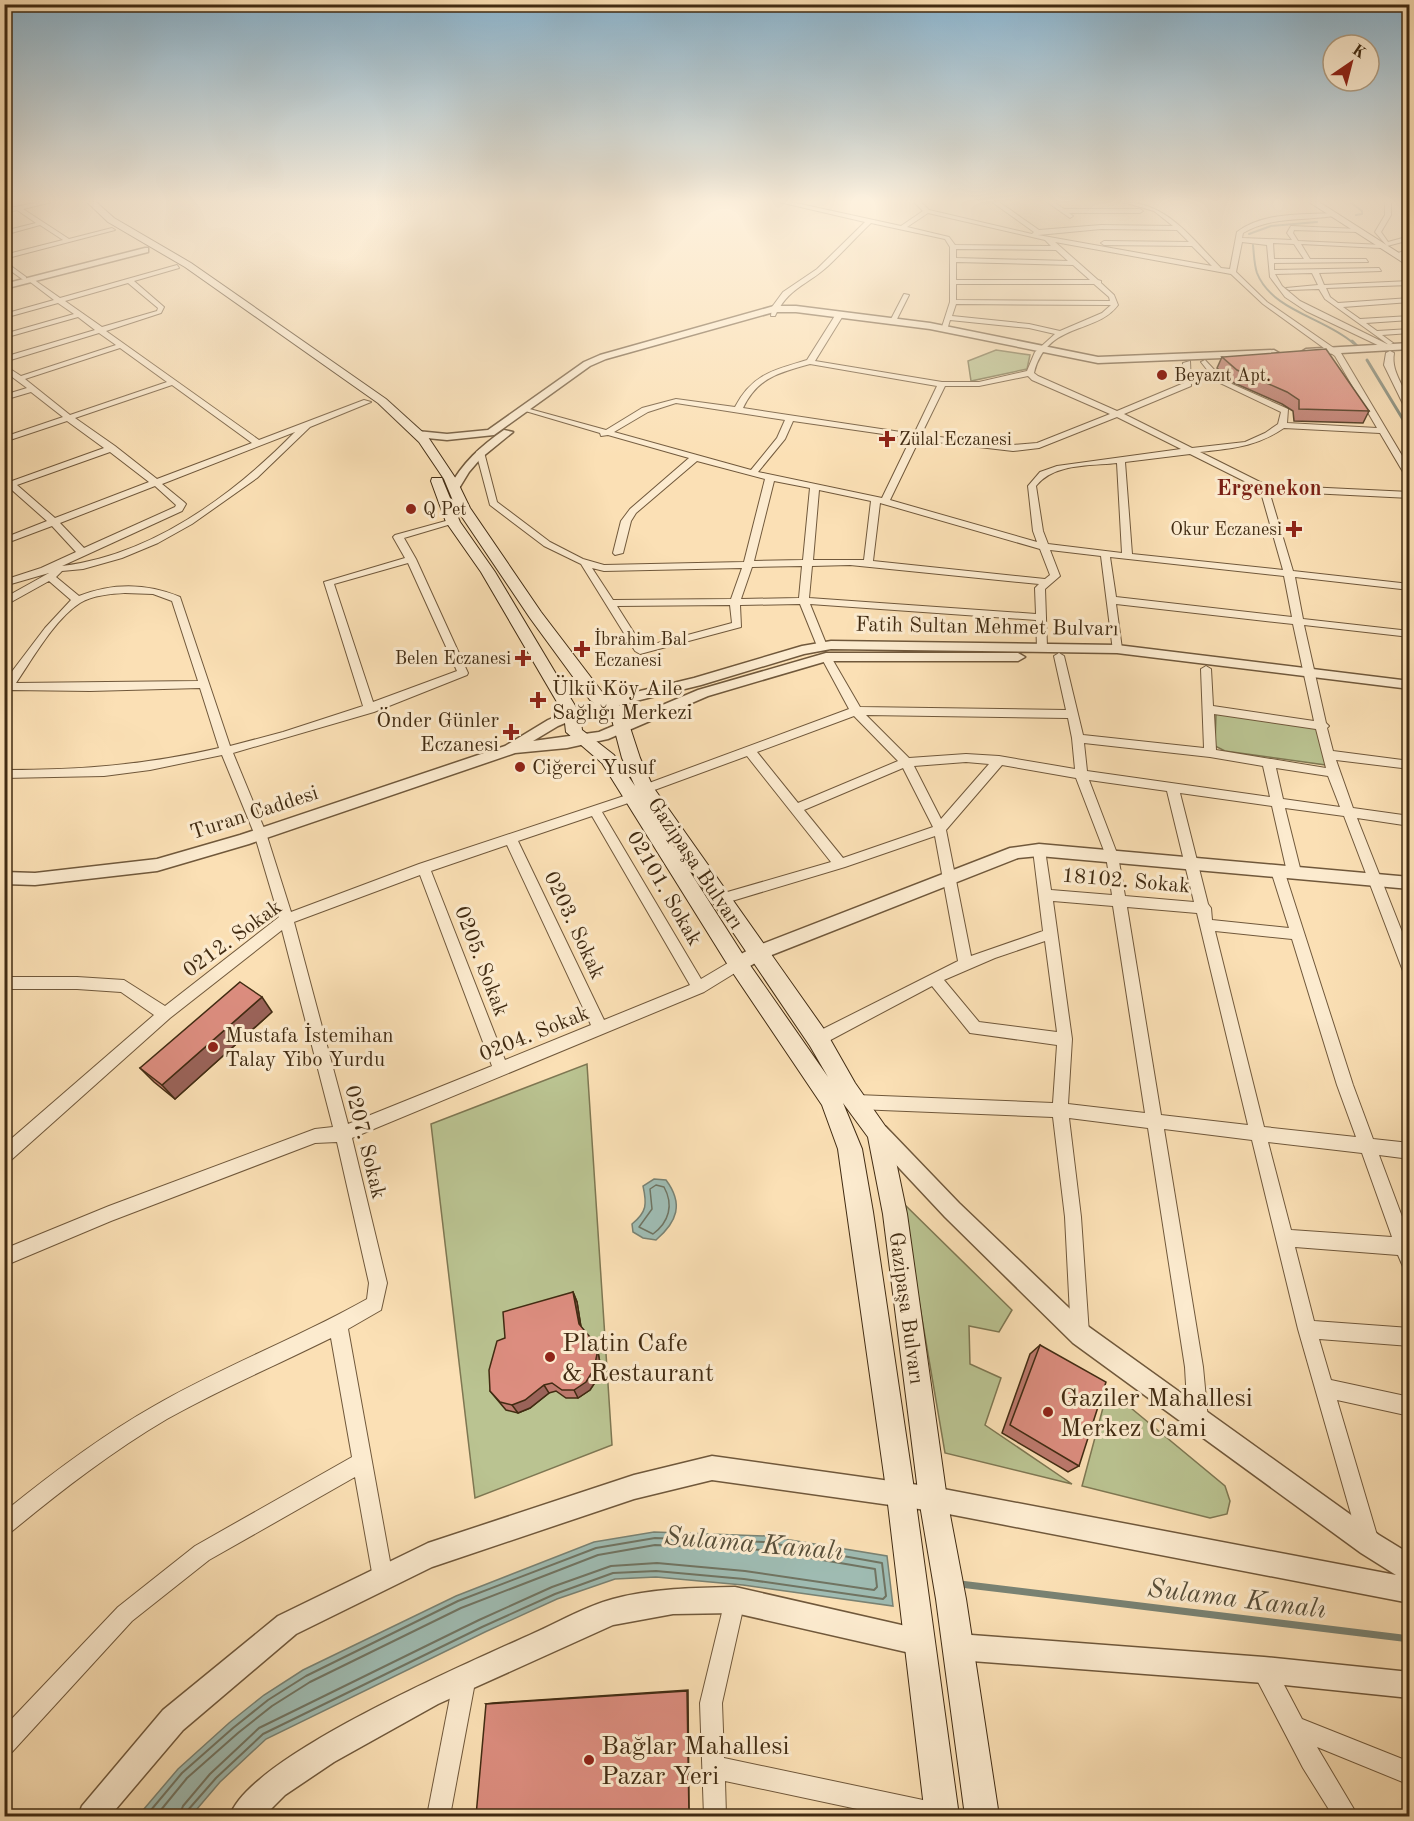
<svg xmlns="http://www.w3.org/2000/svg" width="1414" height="1821" font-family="'Old Standard TT',serif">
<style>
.green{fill:#bac391;stroke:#7e7752;stroke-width:1.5}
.water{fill:#9fbcb3;stroke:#798273;stroke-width:1.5}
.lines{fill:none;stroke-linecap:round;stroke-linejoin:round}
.shore-far1{stroke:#707462;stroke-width:1.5}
.shore{stroke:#707462;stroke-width:2}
.stream-far2{stroke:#798273;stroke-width:2}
.stream-far1{stroke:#798273;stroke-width:3}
.stream{stroke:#798273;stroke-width:7}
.minor-casing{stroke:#70583b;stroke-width:2}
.tertiary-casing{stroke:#70583b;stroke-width:3}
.secondary-casing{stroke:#412b12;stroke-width:2}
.minor{fill:#fcebcf;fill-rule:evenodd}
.tertiary{fill:#fcebcf;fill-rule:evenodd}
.secondary{fill:#fcebcf;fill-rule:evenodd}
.wall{fill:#bd796d;stroke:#412b12;stroke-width:1.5}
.shaded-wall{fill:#9a6359;stroke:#412b12;stroke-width:1.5}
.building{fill:#dc8d7f;stroke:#412b12;stroke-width:1.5}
.poi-dot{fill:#8f2418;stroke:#fcebcf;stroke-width:2}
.labels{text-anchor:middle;stroke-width:6;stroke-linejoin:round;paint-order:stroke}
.far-poi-label{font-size:18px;fill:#412b12;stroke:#fcebcf;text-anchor:start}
.street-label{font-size:21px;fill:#412b12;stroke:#fcebcf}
.poi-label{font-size:21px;fill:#412b12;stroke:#fcebcf;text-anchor:start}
.far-district-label{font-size:22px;font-weight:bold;fill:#7a1f14;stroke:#fcebcf}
.near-poi-label{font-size:26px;fill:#412b12;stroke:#fcebcf;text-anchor:start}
.near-water-label{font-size:27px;font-style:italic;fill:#584f3a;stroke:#fcebcf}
</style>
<rect width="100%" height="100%" fill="#fbe0b5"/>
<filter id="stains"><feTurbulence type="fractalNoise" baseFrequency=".00333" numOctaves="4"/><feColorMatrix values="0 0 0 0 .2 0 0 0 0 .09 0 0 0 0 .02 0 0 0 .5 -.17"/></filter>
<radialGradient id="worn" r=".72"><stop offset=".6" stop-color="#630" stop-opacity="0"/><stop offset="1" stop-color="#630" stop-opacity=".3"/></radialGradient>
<g class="green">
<path d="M996,350L1030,355L1027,369L971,381L968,361Z"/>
<path d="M1216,713L1321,728L1333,766L1225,751L1215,746Z"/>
<path d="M587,1064L612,1445L475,1498L431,1124Z"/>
<path d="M902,1202L1012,1310L999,1332L969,1326L970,1364L1001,1378L985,1425L1072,1484L945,1453Z"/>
<path d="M1108,1389L1225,1486L1230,1501L1227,1514L1210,1518L1082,1486Z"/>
</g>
<g class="water">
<path d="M654,1179L666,1180C684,1204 677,1222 656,1240L643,1238L633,1232L632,1224C647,1212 647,1204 643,1186Z"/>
<path d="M654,1532L766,1536L887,1556L893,1606L743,1585L656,1577L615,1579L557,1599L485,1632L266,1739L220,1782L191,1816H138L178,1769L229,1723L264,1695L303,1670L456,1596L594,1542Z"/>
</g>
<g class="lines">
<path class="shore-far1" d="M656,1185L664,1187C674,1205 669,1222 653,1234L639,1227L652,1209L650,1189Z"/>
<g class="shore">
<path d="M146,1816L182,1773L233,1728L268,1700L306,1676L458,1601L596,1548L655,1538L765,1542L882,1563L886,1596L883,1599L744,1579L656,1571L613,1573L555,1594L482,1627L263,1734L216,1778L188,1810L187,1816"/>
<path d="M156,1816L187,1778L238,1733L272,1706L310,1682L461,1608L598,1555L655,1545L764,1550L875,1569L877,1587L874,1590L745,1571L657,1563L611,1566L552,1587L479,1620L259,1728L210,1774L183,1806L179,1816"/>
</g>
<g class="stream-far2">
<path d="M1350,202L1362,211V214L1356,215"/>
<path d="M1249,234L1271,226L1317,222"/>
<path d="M1253,245C1254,254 1254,264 1257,273C1272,311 1325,318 1353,343"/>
</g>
<g class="stream-far1">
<path d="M1352,341L1358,347"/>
<path d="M1367,360L1410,431"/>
</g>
<path class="stream" d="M960,1584L1410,1639"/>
<g class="minor-casing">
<g id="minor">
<path d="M40,202H52L23,209L69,239L112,228L115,230L4,259V255L63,240L40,225L4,235V231L36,223L17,210L4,213V209Z"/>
<path d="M779,202H791L901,226L923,211L914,202H921L929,210L1032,234L1034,232L992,202H999L1039,230L1101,225L1173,226L1154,211L1123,202C1167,202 1192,239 1221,268L1230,269L1237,232C1263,212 1301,215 1332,213L1334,216C1302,221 1272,216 1243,233L1242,238L1292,240L1287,233L1291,226L1358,229L1356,232L1294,230L1293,233L1298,241L1383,245L1381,248L1301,244L1310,259H1366L1368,262L1274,263V270L1379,268L1381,271L1319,273L1324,285L1410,281V285L1326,288L1330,297L1338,303L1410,298V302L1343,307L1360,319L1410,316V320L1366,323L1377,331L1410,329V333L1382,335L1393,343L1389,345L1325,299L1319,289L1289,290L1286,288L1318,285L1312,273L1275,274L1282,286L1300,301L1389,345L1390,347L1386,349L1306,311L1285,297L1270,277L1267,245L1242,242L1236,272L1267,302L1341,353L1410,469V480L1406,477L1380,433L1284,428C1256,447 1233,448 1200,452L1266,485L1410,492V498L1269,491L1293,571L1410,584V590L1295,577L1303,619L1410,631V637L1304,625L1326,723L1329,726L1327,728L1333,751L1410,761V769L1336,760L1353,808L1410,816V826L1357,818L1410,952V977L1405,975L1403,971L1344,816L1285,808L1301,872L1294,877L1287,872L1272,806L1180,793L1208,904L1211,908L1212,920L1289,928L1271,871L1278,866L1283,867L1353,1085L1373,1139L1410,1143V1159L1379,1155L1410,1238V1271L1404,1269L1398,1255L1295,1247L1314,1321L1410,1328V1346L1319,1339L1331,1380L1410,1397V1416L1337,1400L1379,1542L1376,1549L1369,1552L1362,1549L1359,1542L1298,1329L1252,1140L1164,1129L1203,1367L1208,1420L1205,1427L1198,1430L1191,1427L1188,1420L1185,1367L1148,1128L1069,1118L1081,1217L1089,1334L1086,1340L1080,1343L1074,1340L1071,1334L1065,1217L1053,1117L857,1109L851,1107L849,1102L851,1097L857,1095L1053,1103L1057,1045L970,1033L932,986L823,1044L818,1045L813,1044L811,1039L813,1034L958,961L935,836L845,867L722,904L717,903L715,899L717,895L831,862L747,756L649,792H641L639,789L641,786L849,709L821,657L826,654L831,657L860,707L1066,710L1054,656L1059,653L1064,656L1083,735L1204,748L1201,669L1206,666L1211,669L1213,706L1314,721L1293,624L1116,604L1122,649L1117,652L1113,651L1101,556L1050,550L1060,576L1045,589L1047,647L1042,650L1037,647L1036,620L810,604L827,646L822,649L817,646L800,604L740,605L741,627L640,654L635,651L581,564L544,546L490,505L476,452L480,449L484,452L497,502L550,542L583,559L604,565L744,562L765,479L697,461L636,513L631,521L623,553L615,555L613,553L621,521L630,509L689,458L608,435L601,436L600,433L522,410L526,408L606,430L642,408L676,399L735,407C752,374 774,370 807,360L836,314L840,312L844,314L815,361L942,382H979L1027,371L1035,352L1055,334L1029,328L950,320L947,330H941L950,302V247L945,239L871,223C856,237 843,252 828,266C806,286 788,288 775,316H771L772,307L783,292L817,269L865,222ZM928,213L1045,240L1051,246L955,245L949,237L907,227ZM1101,229L1177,230L1189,242L1104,241L1101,243L1104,245L1192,246L1212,266L1038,235ZM1055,242L1231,274L1263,304L1335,356L1377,428L1287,423L1288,409L1232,384L1222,378L1205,360L1201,362L1216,381L1281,412L1278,424L1265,433L1245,442L1192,448L1124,414L1191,386L1190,361L1183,363L1184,383L1117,411L1038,376L1034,373C1047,321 1096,335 1118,305L1114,295L1101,283V281L1098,280ZM1273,243L1294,244L1304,259H1274ZM956,249L1056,250L1068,261L956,258ZM956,262L1073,265L1090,280H956ZM956,284H1094L1109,297L1110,301L956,300ZM956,304L1111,305L1102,313L1060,331L1029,324L952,316ZM810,364L937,386L914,434L743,408C758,377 779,373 810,364ZM1028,376L1032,380L1110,414L1037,443L1013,445L921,435L945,386H979ZM676,403L785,420L777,438L751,470L614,432L648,412ZM1117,417L1181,449L1057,466L1040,472L1028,486L1033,531L1037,542L890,500L919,440L1013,451L1039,448ZM793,421L911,438L882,498L758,472L785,439ZM1190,454L1260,489L1283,570L1132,554L1125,462ZM1117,463L1122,553L1048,544L1043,531L1036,486C1054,463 1091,466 1117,463ZM774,481L810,488L803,560L754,561ZM819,490L871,501L864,560H813ZM880,503L1040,549L1050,575L1045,579L873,561ZM1110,557L1284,576L1292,617L1116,597ZM850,565L1039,584L1035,588L1036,614L809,598L812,566ZM802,566L799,598L741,599L752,567ZM592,568L604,571L742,568L731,599L613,600ZM730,605L732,623L643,647L617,606ZM1214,714L1316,729L1326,768L1216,750ZM866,715L1068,718L1072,738L1075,769L999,756L966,754L909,758ZM854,716L898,761L798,803L757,752ZM1084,743L1210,757L1263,766L1270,797L1087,771ZM966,762L989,764L941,819L914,766ZM1002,765L1076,778L1106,856L1112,895L1051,890L1045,850L1044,847H1034L1033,850L1043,931L971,956L946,830ZM903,768L933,827L843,858L804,810ZM1276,768L1328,776L1340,807L1283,799ZM1089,780L1167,791L1194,902L1125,896L1118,856ZM1053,901L1113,906L1145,1113L1068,1104L1072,1039ZM1127,907L1197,913L1248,1125L1161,1115ZM1215,931L1292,939L1337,1085L1356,1137L1264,1127ZM1045,941L1057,1032L979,1022L944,980L995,958ZM1268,1142L1362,1153L1392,1237L1291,1230Z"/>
<path d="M1047,202H1054L1064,209H1140L1143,211L1140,213H1069L1073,216L1070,218Z"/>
<path d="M1385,202H1391V215L1381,232L1388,242L1410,236V240L1387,246L1375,232L1385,215Z"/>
<path d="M1410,249V253L1401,255L1398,253Z"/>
<path d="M4,261L26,277V279H22L4,266Z"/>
<path d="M177,265L179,268L134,281L164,307L161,313L106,331L259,440L364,400L371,402L310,427L257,478L192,524L158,543L122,558L83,569L62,571L56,577L79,596C112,583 147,583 180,597L230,746L283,732L363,706L324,582L405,558L393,537L395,535L453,519L458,522L404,538L416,559L468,673L467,675L374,712L233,753L266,833L291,912L419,864L633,793L639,797L637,800L602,812L701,979L733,960L738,958L743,960L745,964L743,968L704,992L352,1138L387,1283L381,1310L348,1329L393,1578L390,1585L383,1588L376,1585L373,1578L355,1477L209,1560L132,1621L12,1752L4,1755V1727L118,1607L195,1546L352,1457L331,1338C277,1365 220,1389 167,1419C111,1452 61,1491 11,1532L4,1535V1512C52,1473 101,1436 154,1406C223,1366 298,1338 367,1299L369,1283L337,1142L315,1143L111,1221L4,1266V1249L109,1206L315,1129L333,1127L282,930L170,1018L10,1161L4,1163V1145L154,1015L121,992L77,989H4V977H77L124,980L165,1006L279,917L254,833L222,755L150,770L104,776L4,778V770C81,770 145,765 219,748L200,688L90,691L11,690L4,695V682L45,628L71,600L49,581L4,606V598L49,573L4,586V580L41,568L76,552L52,526L4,544V538L47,521L4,483V475L12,481L104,448L67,421L4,442V437L63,417L31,392L4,400V395L27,388L4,371V365L21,376L116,345L99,333L4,362V357L95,330L78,317L4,338V334L74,314L58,303L4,318V314L54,300L29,281V279H33L60,298ZM128,283L158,308L157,311L102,327L65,301ZM120,348L167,382L70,415L25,379ZM172,385L252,443L157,479L115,446L75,418ZM295,432C233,495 152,555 62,566L182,511L186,504L184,502L162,484ZM110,452L149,482L55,518L17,485ZM155,486L176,505L175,507L84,548L60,523ZM408,563L457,671L373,702L334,584ZM125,593L153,594L172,601L198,681L16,683C33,658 55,619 80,603C93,595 111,594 125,593ZM592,816L690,985L604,1020L518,841ZM507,845L591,1025L505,1060L431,871ZM420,875L492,1066L348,1124L294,922Z"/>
<path d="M904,294L909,295L895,323H889Z"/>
<path d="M1390,351L1394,353C1390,375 1410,390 1410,412L1406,410L1384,365L1386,353Z"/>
<path d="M735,1590L742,1593L745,1600L722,1703L724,1758L942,1804L950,1808L953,1816H890L725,1781L726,1816H704L700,1703L725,1600L728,1593Z"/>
<path d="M1264,1659L1272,1662L1302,1719L1410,1762V1785L1317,1747L1358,1816H1333L1303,1768L1256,1678L1253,1670L1256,1662Z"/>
<path d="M465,1666L473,1669L476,1677L450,1816H427L454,1677L457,1669Z"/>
</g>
</g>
<g class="tertiary-casing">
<g id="tertiary">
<path d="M145,248H148V252L4,289V284Z"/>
<path d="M774,306H796L930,323L1098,357L1274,350L1279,353L1274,356L1098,363L930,329L796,312H774L606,359L590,366L494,435L447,440L417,437L412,434L417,431L447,434L488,430L584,362L600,355Z"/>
<path d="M1410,343V349L1306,355L1301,352L1306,349Z"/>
<path d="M504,430L513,432L481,458L469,472L458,490H450L449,488C462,463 481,446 504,430Z"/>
<path d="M831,641L1117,645L1410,681V689L1117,653L831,649L804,654L701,685L591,712L558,726L533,741L599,732L698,690L826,653H1018L1025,657L1018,661H827L708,696L608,739L567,748L515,753L249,844L157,871L35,885L4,884V872L35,873L157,859L240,835L505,746L548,720L582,705L694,678L802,646Z"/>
<path d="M1039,844L1410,877V889L1039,856L1018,858L764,958C754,963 743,973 732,969L729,964L732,959L752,948L1010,848Z"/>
<path d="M879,1124L886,1127L959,1203L1089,1327L1379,1535L1410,1554V1603L933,1511L712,1480L634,1499L432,1567L296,1634L183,1730L110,1816H78L82,1806L163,1710L278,1616L428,1543L634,1475L712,1456L933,1487L1396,1575L1361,1553L1073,1343L945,1217L872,1139L869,1133L872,1127Z"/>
<path d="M735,1587L919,1629L928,1633L932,1642L928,1651L919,1655L735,1613L673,1614L613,1625L438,1704L334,1762L285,1795L264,1816H230C249,1756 473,1661 534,1633C559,1622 586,1606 613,1599C653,1588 694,1588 735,1587Z"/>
<path d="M958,1634L1264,1657L1410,1672V1698L1264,1683L958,1660L949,1656L945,1647L949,1638Z"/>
</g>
</g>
<g class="secondary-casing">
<g id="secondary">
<path d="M87,202H96L114,218L191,263L386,399L428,437L456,479L470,508L541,612L602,692L624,709L640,758L653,787L826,1032L855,1083L890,1133L907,1214L947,1499L966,1599L999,1816H965L936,1599L919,1499L883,1214L868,1137L843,1103L862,1149L873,1212L915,1496L959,1816H925L887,1496L838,1149L822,1105L731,970L602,763L566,732L564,714L481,572L446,522L431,481L432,478H442L443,481L460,522L495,572L580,714L582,730L614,755L635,786L622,758L611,716L590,700L530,618L456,508L444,479L419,442L378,403L185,267L108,222ZM657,820L810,1046L828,1077L745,958Z"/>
<path d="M1309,202H1319L1410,260V267Z"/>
</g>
</g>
<use href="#minor" class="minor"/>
<use href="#tertiary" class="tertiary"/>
<use href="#secondary" class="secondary"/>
</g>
<g class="wall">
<path d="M1222,357L1369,411L1363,423L1294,421L1293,411L1282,404L1232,382L1217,368Z"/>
<path d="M272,1012L175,1099L154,1082L140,1068Z"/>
<path d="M573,1292L577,1302L581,1327L598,1352L600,1363L598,1378L590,1390L578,1398H566L556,1391L549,1393L530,1408L518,1413L506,1410L490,1391L505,1338Z"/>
<path d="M1040,1345L1079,1466L1068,1472L1002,1433L1030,1354Z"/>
<path d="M688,1690L689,1816L486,1704L493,1703Z"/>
</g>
<g class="shaded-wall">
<path d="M262,997L272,1012L175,1099L162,1085Z"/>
<path d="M573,1292L577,1302L582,1333L579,1324Z"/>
<path d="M595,1343L598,1352L600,1363L598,1378L590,1390L578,1398L574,1390Z"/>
<path d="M544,1385L549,1393L530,1408L518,1413L512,1405Z"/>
</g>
<g class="building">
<path d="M1326,349L1369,411L1299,409V400L1287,392L1237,370L1222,357Z"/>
<path d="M240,982L262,997L162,1085L140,1068Z"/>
<path d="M573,1292L579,1324L595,1343L597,1354L594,1369L586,1382L574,1390H562L552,1383L544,1385L525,1400L512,1405L500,1402L490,1391L489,1370L497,1341L505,1338L503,1312Z"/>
<path d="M1040,1345L1106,1382L1079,1466L1010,1425Z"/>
<path d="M687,1691L689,1816H476L486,1704Z"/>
</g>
<linearGradient id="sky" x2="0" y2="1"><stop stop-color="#8bb7d3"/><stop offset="0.44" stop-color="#fdf1de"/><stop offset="1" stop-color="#fdf1de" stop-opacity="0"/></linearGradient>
<rect width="1414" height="457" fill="url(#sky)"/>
<g class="poi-dot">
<circle cx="1162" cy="375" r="6"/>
<path d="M884 430h6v6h6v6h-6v6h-6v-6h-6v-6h6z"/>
<circle cx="411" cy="509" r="6"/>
<path d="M1291 520h6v6h6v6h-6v6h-6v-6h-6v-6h6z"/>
<path d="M579 640h6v6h6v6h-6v6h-6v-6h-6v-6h6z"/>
<path d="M520 649h6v6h6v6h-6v6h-6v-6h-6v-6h6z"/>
<path d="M535 691h6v6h6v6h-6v6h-6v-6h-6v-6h6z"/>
<path d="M508 723h6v6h6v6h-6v6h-6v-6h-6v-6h6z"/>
<circle cx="520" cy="767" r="6"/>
<circle cx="213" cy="1047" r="6"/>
<circle cx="550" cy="1357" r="6"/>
<circle cx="1048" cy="1412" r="6"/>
<circle cx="589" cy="1760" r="6"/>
</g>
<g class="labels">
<g class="far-poi-label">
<text x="1174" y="381">Beyazıt Apt.</text>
<text x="899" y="445">Zülal Eczanesi</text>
<text x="423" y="515">Q Pet</text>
<text x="1282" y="535" text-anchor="end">Okur Eczanesi</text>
<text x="594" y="645">İbrahim Bal<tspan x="594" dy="21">Eczanesi</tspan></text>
<text x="511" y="664" text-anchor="end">Belen Eczanesi</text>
</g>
<g class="street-label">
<text transform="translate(987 626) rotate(1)" y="7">Fatih Sultan Mehmet Bulvarı</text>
<text transform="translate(254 812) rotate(-18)" y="7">Turan Caddesi</text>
<text transform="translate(696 863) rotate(56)" y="7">Gazipaşa Bulvarı</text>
<text transform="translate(1126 880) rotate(5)" y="7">18102. Sokak</text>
<text transform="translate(665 888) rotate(60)" y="7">02101. Sokak</text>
<text transform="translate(575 925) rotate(65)" y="7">0203. Sokak</text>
<text transform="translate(232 938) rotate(-36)" y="7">0212. Sokak</text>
<text transform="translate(482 961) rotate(69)" y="7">0205. Sokak</text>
<text transform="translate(534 1033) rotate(-22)" y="7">0204. Sokak</text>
<text transform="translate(366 1142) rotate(76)" y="7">0207. Sokak</text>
<text transform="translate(907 1308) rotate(82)" y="7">Gazipaşa Bulvarı</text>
</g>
<g class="poi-label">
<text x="552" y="695">Ülkü Köy Aile<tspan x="552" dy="24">Sağlığı Merkezi</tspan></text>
<text x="499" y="727" text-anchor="end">Önder Günler<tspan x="499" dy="24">Eczanesi</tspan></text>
<text x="532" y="774">Ciğerci Yusuf</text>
<text x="225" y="1042">Mustafa İstemihan<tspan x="225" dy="24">Talay Yibo Yurdu</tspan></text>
</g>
<g class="far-district-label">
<text x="1269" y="495">Ergenekon</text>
</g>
<g class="near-poi-label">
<text x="562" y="1351">Platin Cafe<tspan x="562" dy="30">&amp; Restaurant</tspan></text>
<text x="1060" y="1406">Gaziler Mahallesi<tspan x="1060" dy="30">Merkez Cami</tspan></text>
<text x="601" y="1754">Bağlar Mahallesi<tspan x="601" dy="30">Pazar Yeri</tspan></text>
</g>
<g class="near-water-label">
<text transform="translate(754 1543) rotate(5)" y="9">Sulama Kanalı</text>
<text transform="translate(1237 1598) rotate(7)" y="9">Sulama Kanalı</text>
</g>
</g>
<rect width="1414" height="1821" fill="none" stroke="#fbe0b5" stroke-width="24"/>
<rect x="6" y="6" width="1402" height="1809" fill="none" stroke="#412b12" stroke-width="3"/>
<rect x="12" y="12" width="1390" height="1797" fill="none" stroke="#412b12" stroke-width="1.5"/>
<g transform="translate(1351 63) rotate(35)"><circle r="28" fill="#fcebcf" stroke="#b19e83" stroke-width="1.5"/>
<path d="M0-4.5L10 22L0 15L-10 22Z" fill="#8f2418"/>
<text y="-9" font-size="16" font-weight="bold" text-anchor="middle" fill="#412b12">K</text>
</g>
<rect width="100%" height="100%" filter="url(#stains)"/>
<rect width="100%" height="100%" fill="url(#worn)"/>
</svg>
